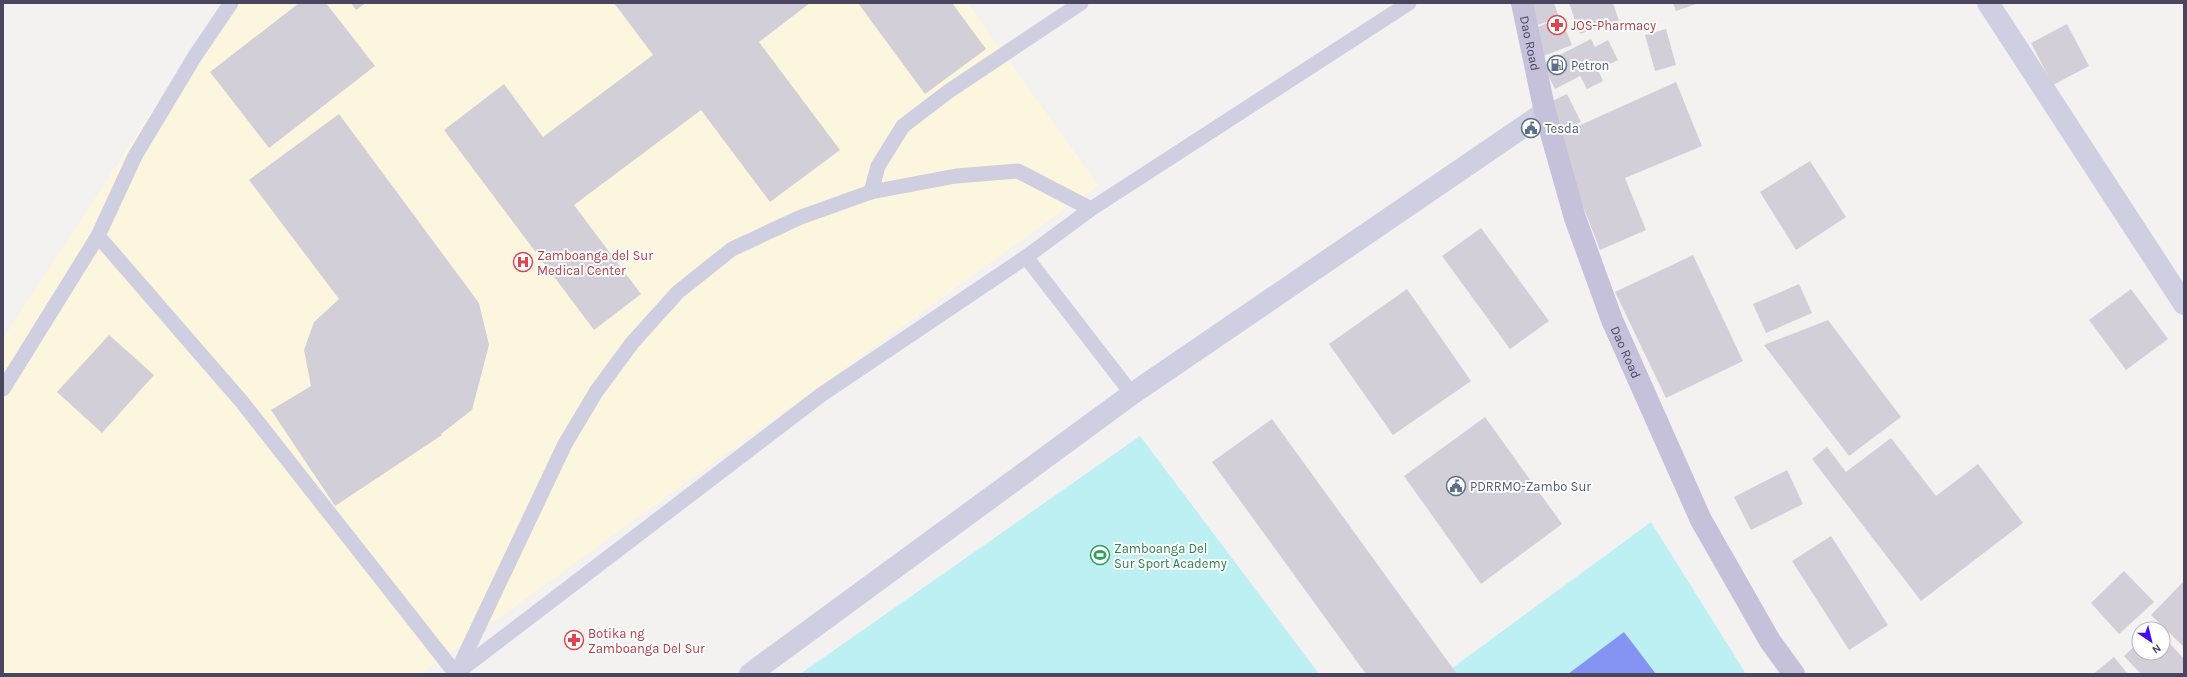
<svg xmlns="http://www.w3.org/2000/svg" width="2187" height="677" font-family="Karla,sans-serif">
<style>
.medical{fill:#fdf6df}
.green{fill:#bcf0f3}
.water{fill:#8593f3}
.building{fill:#d3cfd8}
.lines{fill:none;stroke-linecap:round;stroke-linejoin:round}
.lane{stroke:#d0cee1;stroke-width:15}
.street{stroke:#d0cee1;stroke-width:22}
.secondary{stroke:#c6c1da;stroke-width:22}
.labels{text-anchor:middle;stroke-width:4;stroke-linejoin:round;paint-order:stroke}
.health-label{font-size:13px;fill:#be3a42;stroke:#fff;text-anchor:start}
.street-label{font-size:13px;fill:#4a465f;stroke:#fff}
.service-label{font-size:13px;fill:#4e5e75;stroke:#fff;text-anchor:start}
.leisure-label{font-size:13px;fill:#27864d;stroke:#fff;text-anchor:start}
</style>
<rect width="100%" height="100%" fill="#f3f2f0"/>
<path class="medical" d="M223,3H967L1098,185L421,674H3V339Z"/>
<g class="green">
<path d="M1140,436L1319,674H800Z"/>
<path d="M1651,522L1746,674H1444Z"/>
</g>
<path class="water" d="M1624,632L1656,674H1568Z"/>
<g class="building">
<path d="M299,3H326L375,66L269,148L210,72Z"/>
<path d="M351,3H366L356,10Z"/>
<path d="M614,3H810L759,42L840,150L770,202L701,110L574,205L641,294L594,330L444,130L504,84L543,137L653,55Z"/>
<path d="M858,3H952L986,49L925,94Z"/>
<path d="M1529,3H1554L1559,18L1531,27Z"/>
<path d="M1569,3H1613L1619,21L1580,34Z"/>
<path d="M1673,3H1699L1676,11Z"/>
<path d="M1561,18L1572,45L1541,57L1530,30Z"/>
<path d="M2067,24L2089,66L2053,85L2031,43Z"/>
<path d="M1666,29L1676,65L1655,71L1645,35Z"/>
<path d="M1591,39L1595,47L1608,40L1618,60L1598,70L1603,81L1587,89L1580,76L1555,89L1542,64Z"/>
<path d="M1676,82L1702,146L1625,178L1646,230L1600,250L1556,136Z"/>
<path d="M1567,94L1581,122L1554,134L1546,104Z"/>
<path d="M339,114L479,303L489,345L472,410L441,434L442,435L335,506L271,410L311,386L304,350L314,322L339,299L249,180Z"/>
<path d="M1810,161L1846,217L1796,250L1760,192Z"/>
<path d="M1481,228L1549,321L1510,349L1442,256Z"/>
<path d="M1693,255L1743,361L1666,398L1615,292Z"/>
<path d="M1799,284L1812,313L1766,333L1753,304Z"/>
<path d="M1407,289L1471,381L1393,435L1329,344Z"/>
<path d="M2131,289L2168,339L2126,370L2089,320Z"/>
<path d="M1828,320L1901,417L1849,456L1764,345Z"/>
<path d="M109,335L154,375L102,433L57,392Z"/>
<path d="M1485,417L1562,524L1481,584L1404,476Z"/>
<path d="M1272,419L1457,674H1366L1212,462Z"/>
<path d="M1891,438L1936,496L1978,464L2023,523L1921,601L1812,459L1827,447L1846,472Z"/>
<path d="M1787,470L1803,504L1751,530L1734,497Z"/>
<path d="M1831,536L1888,625L1849,650L1792,561Z"/>
<path d="M2124,571L2154,602L2119,634L2091,603Z"/>
<path d="M2184,581V647L2151,615Z"/>
<path d="M2163,636L2184,659V672L2182,674H2141L2124,656L2139,642V653H2163Z"/>
<path d="M2114,657L2128,674H2093Z"/>
</g>
<g class="lines">
<g class="lane">
<path d="M871,192L878,166L903,126L949,91L1081,3"/>
<path d="M98,236L242,402L456,674"/>
<path d="M3,389L98,236L135,156L195,56L231,3"/>
<path d="M1132,394L1026,257L1091,209L1409,3"/>
<path d="M458,672L821,395L1026,257"/>
<path d="M456,674L565,444L596,392L632,343L678,292L732,249L801,217L871,192L956,176L1018,171L1091,209"/>
</g>
<g class="street">
<path d="M1988,3L2184,304"/>
<path d="M750,674L1132,394L1545,112"/>
</g>
<path class="secondary" id="s1" d="M1522,3L1545,112L1575,218L1612,320L1701,520L1770,641L1794,674"/>
</g>
<defs>
<g id="pharmacy-ring" transform="scale(1)"><circle r="9.5" fill="#fff" stroke="#e0444e" stroke-width="1.5"/><path d="M-2-6h4v4h4v4h-4v4h-4v-4h-4v-4h4Z" fill="#e0444e"/></g>
<g id="fuel-ring" transform="scale(1)"><circle r="9.5" fill="#fff" stroke="#5c6f8a" stroke-width="1.5"/><path d="M-5.5-6h7V0h2V4h1.3V-2.5L3-4.5l.8-.8L6-3V5H2.5V1h-1V6h-7ZM-4.2-4.7v3.2H.2V-4.7Z" fill="#5c6f8a"/></g>
<g id="civic-ring" transform="scale(1)"><circle r="9.5" fill="#fff" stroke="#5c6f8a" stroke-width="1.5"/><path d="M-.6-6.5H3V-4.5H.6V-3L4-1V1h2V6H-6V1h2V-1L-.6-3ZM-1.2 2.5V6h2.4V2.5Z" fill="#5c6f8a"/></g>
<g id="hospital-ring" transform="scale(1)"><circle r="9.5" fill="#fff" stroke="#e0444e" stroke-width="1.5"/><path d="M-5-5h3v3.5h4V-5h3V5h-3V1.5h-4V5h-3Z" fill="#e0444e"/></g>
<g id="stadium-ring" transform="scale(1)"><circle r="9.5" fill="#fff" stroke="#2e9e5b" stroke-width="1.5"/><path d="M0-5a6.5 5 0 1 0 0 10a6.5 5 0 1 0 0-10ZM-3.5-1.8h7v3.6h-7Z" fill="#2e9e5b"/></g>
</defs>
<g fill-rule="evenodd">
<use href="#pharmacy-ring" x="1557" y="25"/>
<use href="#fuel-ring" x="1557" y="65"/>
<use href="#civic-ring" x="1531" y="128"/>
<use href="#hospital-ring" x="523" y="262"/>
<use href="#civic-ring" x="1456" y="486"/>
<use href="#stadium-ring" x="1100" y="555"/>
<use href="#pharmacy-ring" x="574" y="640"/>
</g>
<g class="labels">
<g class="health-label">
<text x="1571" y="30">JOS-Pharmacy</text>
<text x="537" y="260">Zamboanga del Sur<tspan x="537" dy="15">Medical Center</tspan></text>
<text x="588" y="638">Botika ng<tspan x="588" dy="15">Zamboanga Del Sur</tspan></text>
</g>
<g class="street-label">
<text dy="5" stroke="none"><textPath href="#s1" startOffset="41">Dao Road</textPath></text>
<text dy="5" stroke="none"><textPath href="#s1" startOffset="365">Dao Road</textPath></text>
</g>
<g class="service-label">
<text x="1571" y="70">Petron</text>
<text x="1545" y="133">Tesda</text>
<text x="1470" y="491">PDRRMO-Zambo Sur</text>
</g>
<g class="leisure-label">
<text x="1114" y="553">Zamboanga Del<tspan x="1114" dy="15">Sur Sport Academy</tspan></text>
</g>
</g>
<rect width="2187" height="677" fill="none" stroke="#4a465f" stroke-width="8"/>
<g transform="translate(2151 641) rotate(145)"><circle r="19" fill="#ffffff" stroke="#b7b5bf"/>
<path d="M0-3L7 15L0 10L-7 15Z" fill="#410af2"/>
<text y="-6" font-size="11" font-weight="bold" text-anchor="middle" fill="#4a465f">N</text>
</g>
</svg>
